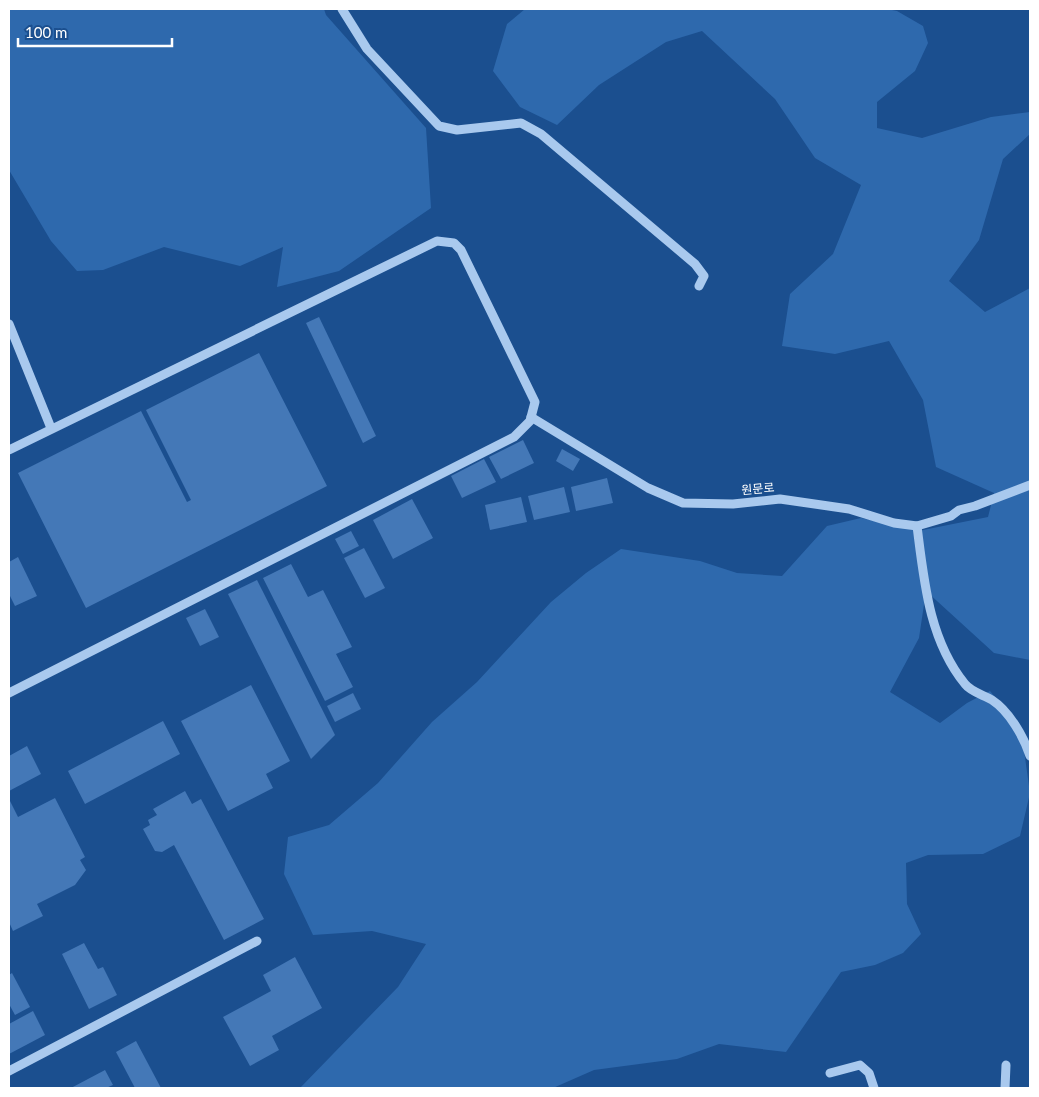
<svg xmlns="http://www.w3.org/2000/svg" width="1039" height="1097" font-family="Lato,'Noto Sans KR',sans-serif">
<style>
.green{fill:#2e69ad}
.building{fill:#4478b7}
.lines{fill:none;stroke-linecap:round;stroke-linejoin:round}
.minor{stroke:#a9c9ee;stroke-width:9}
.labels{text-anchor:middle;stroke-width:4.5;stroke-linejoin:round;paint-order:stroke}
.street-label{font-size:12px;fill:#fff;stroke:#1b4f8f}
</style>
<rect width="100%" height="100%" fill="#1b4f8f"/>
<g class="green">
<path d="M9,9H324L326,15L426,128L431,208L339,271L277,287L283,247L240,266L164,247L103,270L77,271L51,241L9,170Z"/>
<path d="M525,9H887L897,11L923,26L928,43L915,71L877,102V128L922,138L991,117L1030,112V134L1003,159L979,240L949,281L985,312L1030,288V660L994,653L926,591L919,638L890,692L940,723L967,703L990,691L1021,729L1030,793L1020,836L983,854L928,855L906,863L907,904L921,934L903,953L875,965L841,972L786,1052L719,1044L677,1059L594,1070L553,1088H300L398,987L426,944L372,931L313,935L284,874L288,837L329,825L378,783L432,722L477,682L551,602L586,573L621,549L700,561L737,573L782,576L827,526L861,518L918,531L988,517L994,493L936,467L923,400L889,341L835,354L782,346L790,294L833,254L861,185L815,158L775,99L702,31L666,42L599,85L557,125L520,107L493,71L507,24Z"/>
</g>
<g class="building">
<path d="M319,317L376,436L363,443L306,323Z"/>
<path d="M259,353L327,486L86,608L18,473L141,411L187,502L191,500L146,410Z"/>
<path d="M523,440L534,463L501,479L489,457Z"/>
<path d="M562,449L580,459L573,471L556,461Z"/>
<path d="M484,459L496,482L462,498L451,476Z"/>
<path d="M607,478L613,503L576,511L571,487Z"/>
<path d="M564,487L570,512L534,520L528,496Z"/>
<path d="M521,497L527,522L490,530L485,505Z"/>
<path d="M412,499L433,538L393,559L373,520Z"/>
<path d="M351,531L359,546L343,554L335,539Z"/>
<path d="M364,548L385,588L365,598L344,558Z"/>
<path d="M18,557L37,596L15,606L9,594V562Z"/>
<path d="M291,564L308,597L323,590L352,647L336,654L353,687L325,701L263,578Z"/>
<path d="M257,580L335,735L311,759L228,594Z"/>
<path d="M205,609L219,637L200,646L186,618Z"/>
<path d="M251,685L290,761L266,774L273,788L228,811L181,721Z"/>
<path d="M353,693L361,709L335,722L327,706Z"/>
<path d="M163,721L180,754L85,804L68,771Z"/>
<path d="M27,746L41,774L9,791V756Z"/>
<path d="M185,791L192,804L201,799L264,919L224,940L174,845L162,852L155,851L143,829L150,825L148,820L157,815L153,809Z"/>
<path d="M55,798L85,857L80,860L86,870L75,885L37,904L43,916L13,931L9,922V799L18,817Z"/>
<path d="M84,943L98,969L103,967L117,995L89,1009L62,954Z"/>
<path d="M295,957L322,1008L272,1036L279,1050L250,1066L223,1017L271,991L263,975Z"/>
<path d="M12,973L30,1007L15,1015L9,1004V975Z"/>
<path d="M33,1011L45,1035L9,1054V1024Z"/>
<path d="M136,1041L161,1088H135L116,1052Z"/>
<path d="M105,1070L113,1085L106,1088H71Z"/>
</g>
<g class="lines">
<g class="minor">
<path d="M342,9L367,49L439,126L457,130L521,123L541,134L695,264L704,276L699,286"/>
<path d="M9,324L51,428"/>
<path d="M531,417L648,488L683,503L733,504L780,499L849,509L894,523L917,526L951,516L959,510L975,506L1030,485"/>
<path d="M9,450L437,241L454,243L461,250L535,402L530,421L514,437L9,693"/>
<path d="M917,526C924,581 929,640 965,684C971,692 984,695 992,700C1009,711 1024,737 1030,756"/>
<path d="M9,1071L257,941"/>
<path d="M830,1073L860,1065L869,1073L874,1088"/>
<path d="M1005,1088L1006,1065"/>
</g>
</g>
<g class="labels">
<g class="street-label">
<text transform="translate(758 489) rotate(-5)" y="4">원문로</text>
</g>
</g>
<rect width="1039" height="1097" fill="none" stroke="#ffffff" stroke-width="20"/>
<path d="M18 38v8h154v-8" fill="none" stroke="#ffffff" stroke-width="2.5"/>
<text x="25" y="38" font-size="15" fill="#ffffff" stroke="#1b4f8f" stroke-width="4" paint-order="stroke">100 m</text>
</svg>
